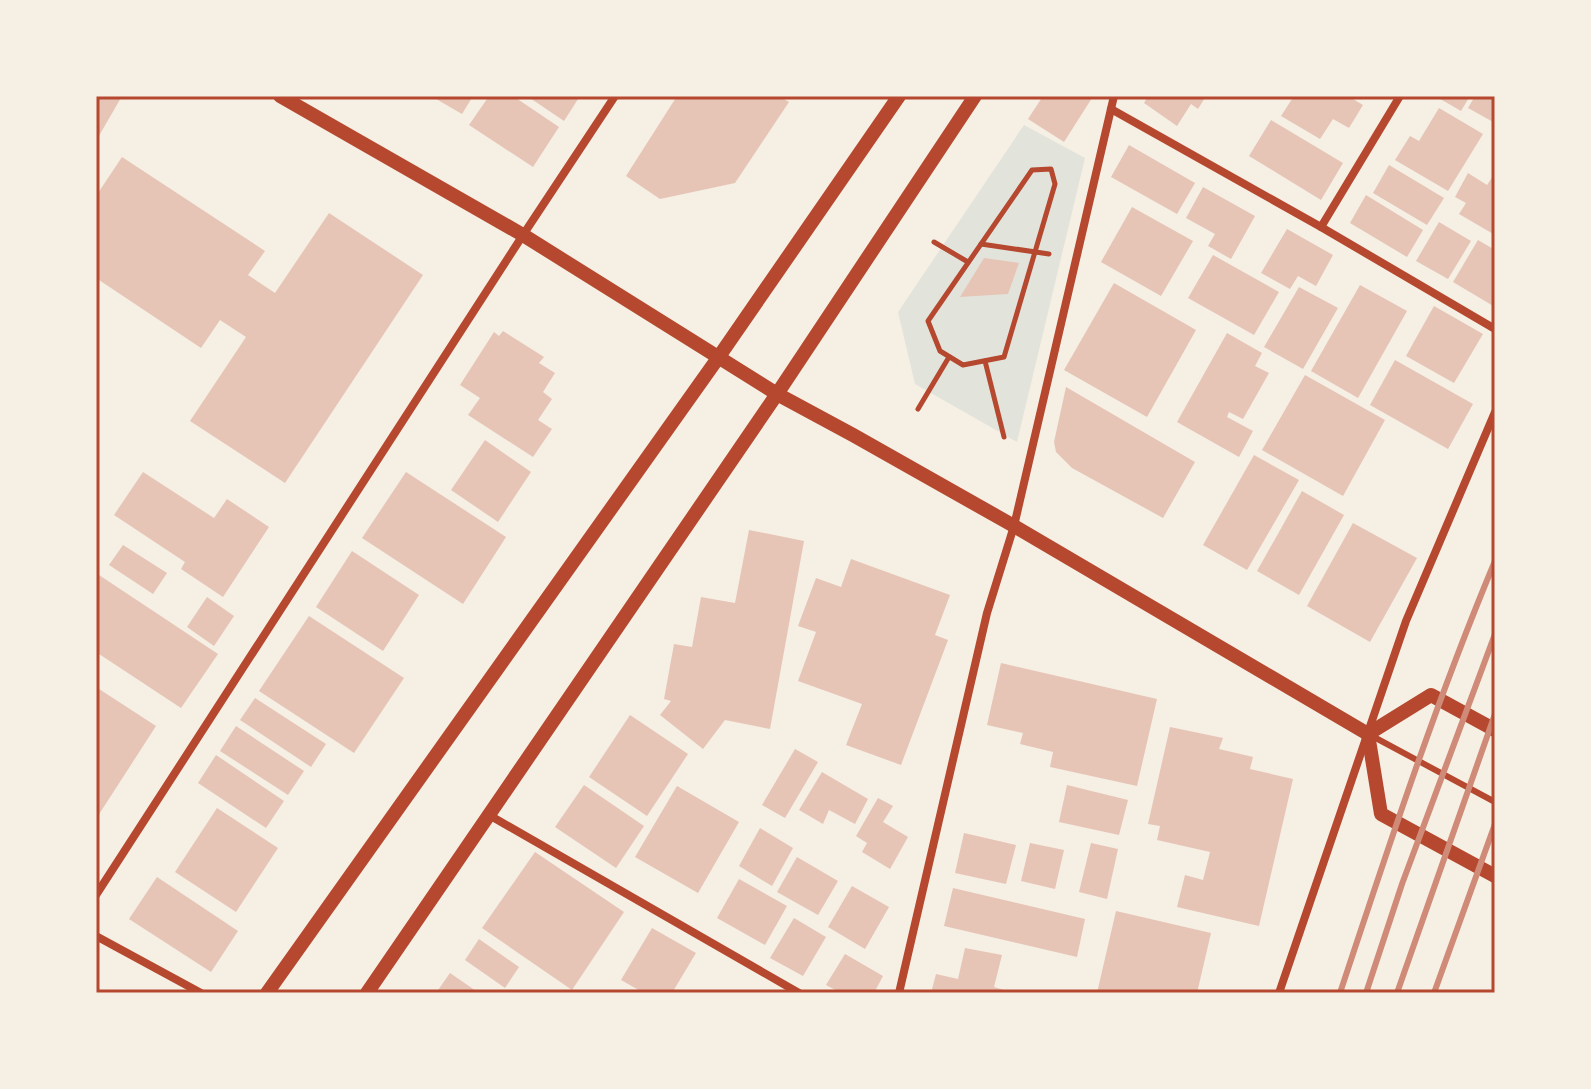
<svg xmlns="http://www.w3.org/2000/svg" width="1591" height="1089" font-family="'Open Sans',sans-serif">
<style>
.green{fill:#e2e4dc}
.building{fill:#e6c5b7}
.lines{fill:none;stroke-linecap:round;stroke-linejoin:round}
.path{stroke:#b5482f;stroke-width:5}
.service{stroke:#b5482f;stroke-width:6}
.minor{stroke:#b5482f;stroke-width:8}
.tertiary{stroke:#b5482f;stroke-width:14}
.rail{stroke:#cf8b77;stroke-width:6}
.neatline{fill:none;stroke:#b5482f;stroke-width:3}
</style>
<rect width="100%" height="100%" fill="#f6efe4"/>
<path class="green" d="M1024,125L1085,158L1017,442L915,384L898,312Z"/>
<g class="building">
<path d="M96,96H122L96,141Z"/>
<path d="M431,96H473L462,114Z"/>
<path d="M489,96H513L559,127L533,167L469,125Z"/>
<path d="M527,96H580L564,121Z"/>
<path d="M677,96H779L789,102L735,183L660,199L626,176Z"/>
<path d="M1043,96H1089L1092,98L1064,142L1028,119Z"/>
<path d="M1148,96H1206L1198,109L1191,104L1177,126L1144,103Z"/>
<path d="M1294,96H1348L1363,105L1349,128L1333,119L1320,139L1281,116Z"/>
<path d="M1435,96H1470L1461,111Z"/>
<path d="M1475,96H1495V123L1468,108Z"/>
<path d="M1439,108L1483,134L1448,191L1395,160L1410,136L1419,141Z"/>
<path d="M1271,120L1343,163L1321,200L1249,156Z"/>
<path d="M1129,145L1195,183L1177,214L1111,177Z"/>
<path d="M122,157L265,251L248,275L275,293L329,213L423,275L285,483L190,421L246,337L220,320L201,348L96,278V196Z"/>
<path d="M1389,165L1444,198L1427,225L1373,193Z"/>
<path d="M1468,173L1487,185L1495,173V235L1459,214L1466,203L1455,197Z"/>
<path d="M1203,187L1255,216L1231,259L1208,246L1215,234L1186,218Z"/>
<path d="M1366,195L1423,230L1407,257L1350,223Z"/>
<path d="M1132,207L1193,241L1161,296L1101,262Z"/>
<path d="M1439,222L1471,241L1448,279L1416,261Z"/>
<path d="M1287,229L1333,255L1316,286L1298,276L1290,289L1261,273Z"/>
<path d="M1478,240L1495,250V307L1453,282Z"/>
<path d="M1213,255L1279,292L1254,335L1188,298Z"/>
<path d="M984,258L1019,263L1008,294L960,297Z"/>
<path d="M1114,283L1196,330L1147,417L1064,370Z"/>
<path d="M1360,285L1407,311L1358,398L1311,371Z"/>
<path d="M1299,287L1338,308L1303,369L1264,347Z"/>
<path d="M1434,306L1483,334L1454,383L1406,356Z"/>
<path d="M503,331L544,357L539,363L555,373L543,392L552,399L538,420L552,429L533,457L468,415L480,398L460,385L494,332L499,336Z"/>
<path d="M1227,333L1262,353L1255,366L1269,373L1243,419L1229,412L1227,417L1253,431L1239,457L1177,422Z"/>
<path d="M1395,360L1473,404L1448,449L1370,405Z"/>
<path d="M1305,375L1385,420L1343,496L1262,450Z"/>
<path d="M1066,387L1195,462L1163,518L1072,468L1056,452L1054,442Z"/>
<path d="M485,440L531,472L498,522L451,490Z"/>
<path d="M1254,455L1299,480L1247,570L1203,545Z"/>
<path d="M143,472L214,518L227,499L269,527L223,597L181,569L185,562L114,515Z"/>
<path d="M406,472L506,537L463,604L362,538Z"/>
<path d="M1302,491L1344,515L1299,595L1257,571Z"/>
<path d="M1353,523L1417,558L1370,642L1307,606Z"/>
<path d="M749,530L804,541L770,729L725,720L703,749L660,715L671,701L664,699L674,644L692,647L701,597L735,603Z"/>
<path d="M123,545L167,573L153,594L109,565Z"/>
<path d="M352,551L419,595L383,651L316,607Z"/>
<path d="M851,559L950,595L935,635L948,640L901,765L846,745L862,704L798,681L816,632L798,626L816,578L841,587Z"/>
<path d="M96,573L218,654L181,708L96,652Z"/>
<path d="M207,597L234,616L214,646L187,627Z"/>
<path d="M309,616L404,678L354,753L259,691Z"/>
<path d="M1001,663L1157,699L1137,786L1050,767L1053,752L1020,744L1023,733L987,725Z"/>
<path d="M96,687L156,726L96,819Z"/>
<path d="M255,698L326,744L311,767L240,720Z"/>
<path d="M630,715L688,754L647,816L589,777Z"/>
<path d="M236,726L304,771L288,795L220,751Z"/>
<path d="M1170,727L1223,738L1219,749L1253,757L1250,769L1293,779L1259,926L1177,907L1185,875L1203,880L1210,852L1157,840L1160,826L1148,824Z"/>
<path d="M795,749L818,762L785,818L762,805Z"/>
<path d="M216,755L284,801L266,828L198,783Z"/>
<path d="M822,772L868,799L855,824L829,810L823,824L799,810Z"/>
<path d="M584,785L644,826L616,868L555,827Z"/>
<path d="M1067,785L1128,800L1119,835L1059,822Z"/>
<path d="M677,786L739,822L698,893L635,857Z"/>
<path d="M878,798L893,806L883,822L908,837L890,869L862,852L867,843L856,836Z"/>
<path d="M217,808L278,848L236,912L175,872Z"/>
<path d="M760,828L793,848L772,886L739,866Z"/>
<path d="M964,833L1016,845L1006,884L955,873Z"/>
<path d="M1030,843L1064,850L1055,889L1021,881Z"/>
<path d="M1091,843L1118,849L1107,899L1079,892Z"/>
<path d="M535,852L624,912L572,990L482,928Z"/>
<path d="M797,857L838,881L818,915L777,892Z"/>
<path d="M157,877L238,931L211,972L129,919Z"/>
<path d="M739,879L787,906L765,945L717,918Z"/>
<path d="M852,886L889,907L865,949L828,927Z"/>
<path d="M953,888L1085,919L1077,957L944,926Z"/>
<path d="M1116,911L1211,933L1197,993H1097Z"/>
<path d="M794,918L826,937L803,976L770,958Z"/>
<path d="M652,928L696,953L672,993H644L621,980Z"/>
<path d="M479,939L519,967L505,988L465,960Z"/>
<path d="M965,948L1002,955L994,987L1014,993H931L936,974L958,979Z"/>
<path d="M845,954L883,976L874,993H841L826,985Z"/>
<path d="M450,973L479,993H436Z"/>
</g>
<g class="lines">
<g class="path">
<path d="M1051,169L1055,184L1004,357L963,365L940,351L928,321L1032,170Z"/>
<path d="M934,242L968,262"/>
<path d="M981,244L1049,254"/>
<path d="M985,361L1004,437"/>
<path d="M918,409L949,357"/>
</g>
<path class="service" d="M1372,736L1495,802"/>
<g class="minor">
<path d="M1111,109L1321,227L1495,329"/>
<path d="M1321,227L1400,96"/>
<path d="M489,815L799,993"/>
<path d="M96,895L523,235L615,96"/>
<path d="M96,936L201,993"/>
<path d="M899,993L987,613L1014,526L1114,96"/>
<path d="M1279,993L1406,621L1495,412"/>
</g>
<g class="tertiary">
<path d="M280,96L523,235L777,394L853,435L1014,526L1368,734"/>
<path d="M1368,734L1381,814L1495,876"/>
<path d="M1368,734L1431,695L1495,730"/>
<path d="M267,993L718,358L899,96"/>
<path d="M367,993L777,394L975,96"/>
</g>
<g class="rail">
<path d="M1340,993C1388,848 1436,702 1495,561"/>
<path d="M1366,993L1402,884L1495,634"/>
<path d="M1397,993L1495,714"/>
<path d="M1434,993L1495,824"/>
</g>
</g>
<rect width="1591" height="1089" fill="none" stroke="#f6efe4" stroke-width="196"/>
<rect x="98" y="98" width="1395" height="893" class="neatline"/>
</svg>
